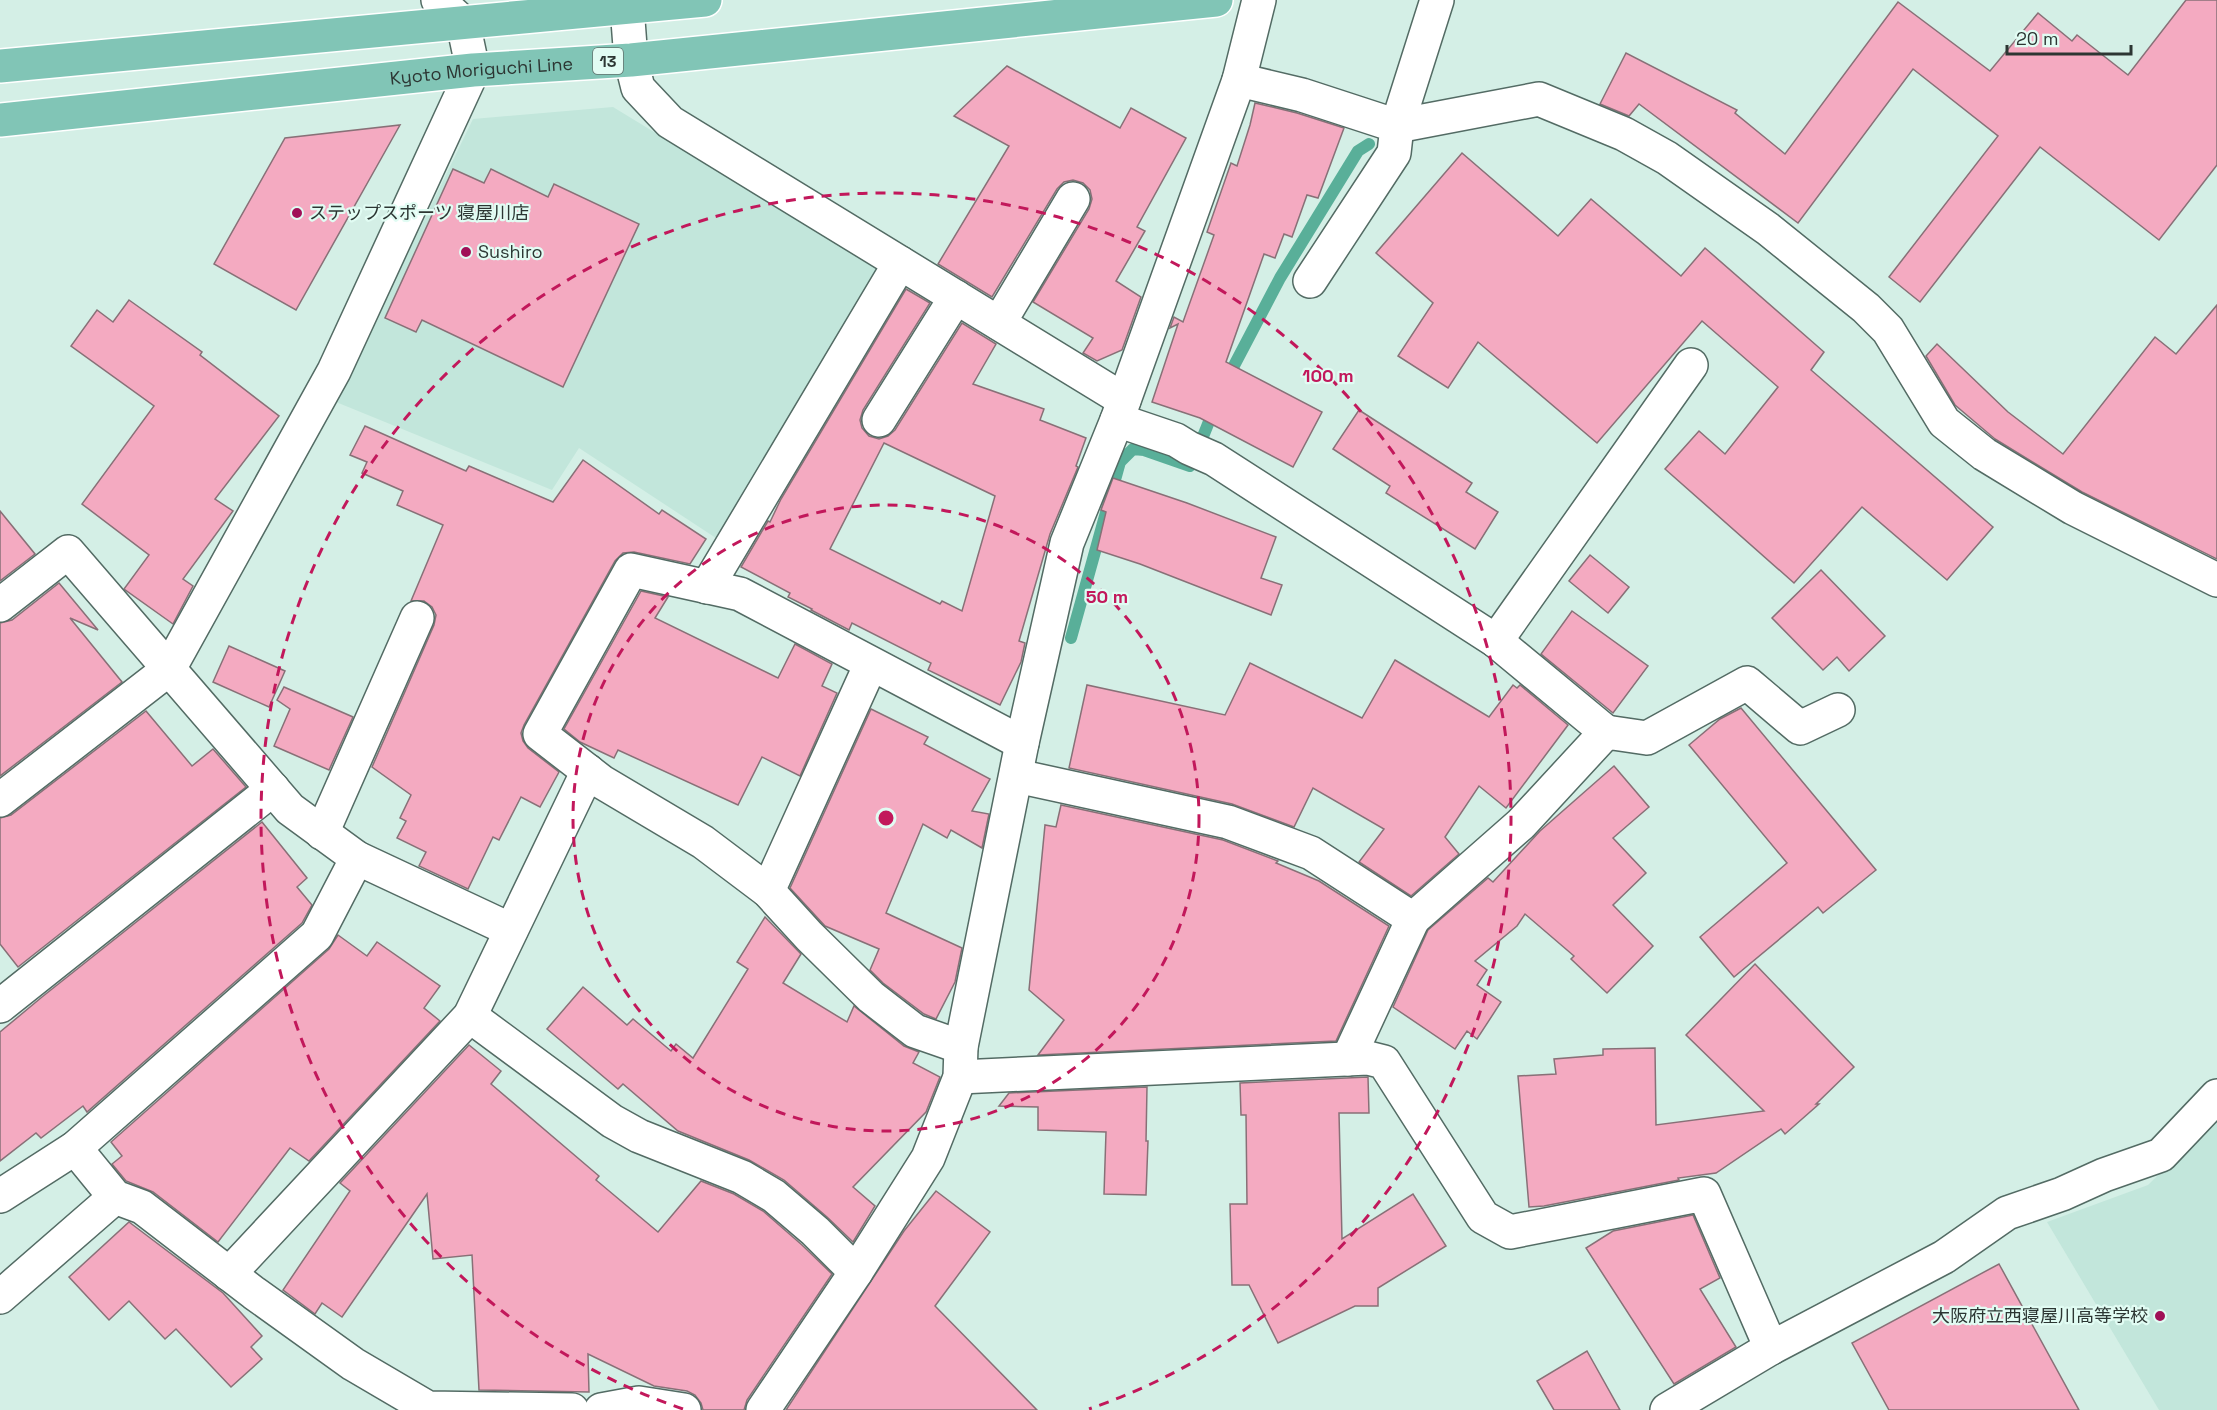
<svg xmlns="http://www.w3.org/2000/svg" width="2217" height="1410" font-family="'Space Grotesk','Noto Sans JP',sans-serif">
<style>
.built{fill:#c2e6db}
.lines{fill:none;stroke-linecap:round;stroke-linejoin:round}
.stream{stroke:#59af99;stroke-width:12}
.building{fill:#f4aac1;stroke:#887077;stroke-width:1.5;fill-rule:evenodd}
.minor-casing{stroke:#536b64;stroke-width:36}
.major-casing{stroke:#fff;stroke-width:36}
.minor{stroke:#fff;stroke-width:33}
.major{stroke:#81c5b6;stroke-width:33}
.ring{fill:none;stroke:#c2185b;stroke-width:3;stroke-dasharray:10 8}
.poi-dot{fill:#a01057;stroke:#e1fcf3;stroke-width:2}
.labels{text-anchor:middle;stroke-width:4.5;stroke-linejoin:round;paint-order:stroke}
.shield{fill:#e1fcf3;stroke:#62716d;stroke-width:1.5}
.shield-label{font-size:16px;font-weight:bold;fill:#2c3633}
.street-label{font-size:18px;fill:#2c3633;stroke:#e1fcf3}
.poi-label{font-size:18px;fill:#2c3633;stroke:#e1fcf3;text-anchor:start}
.centre{fill:#c2185b;stroke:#e1fcf3;stroke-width:3}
.ring-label{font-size:18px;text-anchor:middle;font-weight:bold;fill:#c2185b;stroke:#e1fcf3;stroke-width:4.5;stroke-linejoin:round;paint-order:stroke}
</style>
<rect width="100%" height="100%" fill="#d4efe6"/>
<g class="built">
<path d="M613,107L884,272L722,542L579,448L552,490L336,402L473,119Z"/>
<path d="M2217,1118V1410H2159L2047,1222L2148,1185Z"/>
</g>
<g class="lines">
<g class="stream">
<path d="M1227,379L1280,278L1358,151L1369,144"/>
<path d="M1200,444L1214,409"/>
<path d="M1071,638L1120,462L1133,449L1144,450L1190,466L1193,459"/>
</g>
</g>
<g class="building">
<path d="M2186,0H2217V165L2159,240L2040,147L1920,302L1889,277L1998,136L1913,69L1798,223L1639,104L1629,116L1600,104L1626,53L1737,110L1735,113L1785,154L1898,2L1990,71L2038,13L2072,41L2077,35L2128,75Z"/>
<path d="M1007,66L1120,128L1131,108L1186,138L1137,227L1145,231L1116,281L1141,297L1122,350L1097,361L1083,353L1093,338L1033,302L1089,209L1092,199L1090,190L1083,183L1073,180L1064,182L1057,189L992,297L938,264L1009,146L954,116Z"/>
<path d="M1255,103L1297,113L1344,128L1318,198L1307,195L1292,237L1284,234L1275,258L1264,254L1226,362L1322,412L1293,467L1200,418L1152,402L1178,324L1170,328L1174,317L1183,322L1214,235L1207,232L1231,163L1237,166L1250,125Z"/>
<path d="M400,125L296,310L214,264L285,138Z"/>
<path d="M1462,153L1558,236L1591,199L1681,276L1705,248L1824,352L1811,370L1993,527L1947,580L1862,507L1794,583L1665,469L1699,431L1725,454L1778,387L1702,321L1597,443L1478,342L1448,388L1398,356L1433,303L1376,253Z"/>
<path d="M453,169L484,183L491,169L548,197L554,184L639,224L563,387L422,320L416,332L385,318Z"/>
<path d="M906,289L930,303L863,410L860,420L862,428L869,436L879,439L888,436L895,430L962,323L996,344L973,384L1044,409L1040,420L1086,438L1076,466L1078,467L1050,534L1019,641L1025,643L1021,662L1000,705L928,670L931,663L852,623L849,630L811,610L812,609L788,597L790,593L741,567L768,521L770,522L781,499ZM884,443L995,496L962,611L942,601L940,604L830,549Z"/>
<path d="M129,300L202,352L200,355L279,416L215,499L233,511L183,579L193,586L173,624L124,589L149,555L82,504L154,406L71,346L97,310L113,322Z"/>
<path d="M2217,305V559L2082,492L1995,439L1955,405L1926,356L1937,344L2008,412L2063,454L2155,337L2176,354Z"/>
<path d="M1359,410L1472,483L1466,492L1498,512L1475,549L1386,493L1390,486L1333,449Z"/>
<path d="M365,426L466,471L469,466L553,502L583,460L659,514L662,510L706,539L690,564L634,552L623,553L615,561L524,725L521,733L523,741L528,748L559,772L540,807L521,797L499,840L493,837L468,889L419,866L426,852L397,838L406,821L400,818L411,795L372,767L434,625L436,615L432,607L424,601H411L443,525L397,505L403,491L362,473L367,462L350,455Z"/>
<path d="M1113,478L1187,503L1276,537L1261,578L1282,585L1271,615L1140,564L1097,550L1106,512L1101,510Z"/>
<path d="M0,511L35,554L0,581Z"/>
<path d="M1590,555L1629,587L1608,613L1569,581Z"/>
<path d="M1821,570L1885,636L1849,671L1837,657L1823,670L1772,618Z"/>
<path d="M59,583L98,630L70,618L122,682L0,776V623L12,620Z"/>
<path d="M641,591L668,597L655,618L778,678L795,644L832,664L822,686L837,693L800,776L762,757L738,805L618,750L614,758L580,742L564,729Z"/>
<path d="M1572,611L1648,666L1613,713L1541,654Z"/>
<path d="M229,646L285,671L269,707L213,682Z"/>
<path d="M1395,660L1489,717L1513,685L1517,688L1520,685L1568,725L1506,808L1479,786L1445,837L1459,854L1411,896L1359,862L1384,829L1313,788L1294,827L1232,804L1069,768L1087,685L1225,715L1250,663L1362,718Z"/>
<path d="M284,687L353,717L329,770L274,746L290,709L277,700Z"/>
<path d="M1741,708L1876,870L1823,913L1818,907L1734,977L1700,937L1787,863L1689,745L1720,719Z"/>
<path d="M871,709L928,737L924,744L990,779L972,811L989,814L982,848L951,830L947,838L923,824L886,913L962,948L955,982L936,1019L924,1014L883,983L870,970L879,949L825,926L790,888Z"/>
<path d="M146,711L192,766L213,749L246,787L18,967L0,944V818L11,815Z"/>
<path d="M1614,766L1649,807L1613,838L1646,873L1613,905L1653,946L1607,993L1571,959L1574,956L1525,914L1517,926L1475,961L1487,970L1477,985L1501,1002L1477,1039L1467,1031L1455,1049L1393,1007L1428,930L1488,878L1493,882L1540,831Z"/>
<path d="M1061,805L1223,840L1278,861L1276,863L1319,881L1389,926L1336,1041L1038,1055L1064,1020L1029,990L1045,825L1056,827Z"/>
<path d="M262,822L307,878L297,887L312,905L302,923L87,1112L83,1106L41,1138L36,1133L0,1161V1032L42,997Z"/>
<path d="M765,917L801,954L783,983L847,1022L854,1006L904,1046L919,1052L913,1063L940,1077L926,1112L853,1187L875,1206L853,1242L827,1217L784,1180L749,1160L678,1131L623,1084L618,1089L547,1029L583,987L627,1025L633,1019L671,1051L676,1044L693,1058L748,969L737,962Z"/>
<path d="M338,935L367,956L377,942L440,986L424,1008L440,1021L309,1161L290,1148L218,1242L153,1192L126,1181L112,1164L122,1156L111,1142L329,949Z"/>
<path d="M1755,964L1854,1067L1816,1104H1819L1785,1134L1781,1129L1716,1173L1678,1178L1679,1180L1544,1206L1529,1207L1518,1076L1556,1074L1554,1059L1603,1055V1049L1655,1048L1656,1125L1764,1111L1686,1035Z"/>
<path d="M469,1045L501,1071L491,1084L599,1176L596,1180L658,1232L701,1181L734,1194L763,1211L802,1245L832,1274L747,1400L744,1410H703L701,1403L695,1395L687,1391L654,1386L588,1354L589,1392L479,1390L472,1255L433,1259L427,1194L342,1317L322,1303L315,1314L283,1290L350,1191L340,1183Z"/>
<path d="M1368,1077L1369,1113H1339L1342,1239L1413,1194L1446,1246L1378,1288V1306H1355L1278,1343L1249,1285H1232L1230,1204H1247L1246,1115H1241L1240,1083Z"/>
<path d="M1147,1087L1146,1141H1148L1146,1195L1104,1194L1106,1132L1038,1130V1107L999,1106L1009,1093Z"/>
<path d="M936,1191L990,1232L935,1306L1037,1410H786L904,1231Z"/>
<path d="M1693,1215L1720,1278L1700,1289L1736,1347L1674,1384L1586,1248L1613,1231Z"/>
<path d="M129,1222L223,1293L262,1336L251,1347L262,1359L231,1387L176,1329L165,1339L129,1301L109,1320L69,1277Z"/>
<path d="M1999,1264L2079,1410H1889L1852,1343Z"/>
<path d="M1587,1351L1620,1410H1554L1537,1381Z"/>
</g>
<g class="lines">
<g class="minor-casing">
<g id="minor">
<path d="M1437,0L1397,126L1539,99L1624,134L1667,158L1768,229L1866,308L1888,330L1944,422L1984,454L2073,508L2217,580"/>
<path d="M627,7L631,60L638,88L670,122L1124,400"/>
<path d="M1239,80L1302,95L1397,126L1394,153L1310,281"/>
<path d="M999,323L1073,199"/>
<path d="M879,420L956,297"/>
<path d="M1117,420L1176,440L1189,448L1214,459L1496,641L1691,365"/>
<path d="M707,587L900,263"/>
<path d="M0,605L68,552L290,809L357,858L511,930"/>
<path d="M1496,641L1606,732"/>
<path d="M1017,776L1228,822L1311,853L1413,919L1521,824L1606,732L1647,738L1747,683L1800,728L1838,710"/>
<path d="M0,800L169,669L334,371L473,70L463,23L438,0"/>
<path d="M322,833L417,618"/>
<path d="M768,891L871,664"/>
<path d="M0,1006L273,789"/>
<path d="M470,1016L612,1121L639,1136L742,1177L774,1196L815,1231L856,1272"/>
<path d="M961,1047L915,1031L871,997L809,936L768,891L703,842L602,782L540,734L631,570L740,594L1022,743"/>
<path d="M1348,1059L1413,919"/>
<path d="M960,1077L1368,1058L1384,1062L1483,1217L1510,1232L1704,1194L1771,1348"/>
<path d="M75,1148L115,1197L142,1207L254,1293L353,1364L428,1408L572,1410"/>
<path d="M0,1196L75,1148L317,935L357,858"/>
<path d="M229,1274L470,1016L588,771"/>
<path d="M0,1297L115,1197"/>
<path d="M601,1410L639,1403L684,1410"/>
<path d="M763,1410L856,1272L928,1158L960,1077L961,1047L1022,743L1067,543L1117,420L1239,80L1259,0"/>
<path d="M1667,1410L1771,1348L1944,1257L2007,1213L2062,1194L2104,1175L2161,1155L2217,1096"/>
</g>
</g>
<g class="major-casing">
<g id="major">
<path d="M0,66L705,0"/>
<path id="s1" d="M0,120L473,70L631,60L1216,0"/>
</g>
</g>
<use href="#minor" class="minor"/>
<use href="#major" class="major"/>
</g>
<g class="ring">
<circle cx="886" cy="818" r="313"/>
<path d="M683 1409A625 625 0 1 1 1089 1409"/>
</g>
<g class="poi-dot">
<circle cx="297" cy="213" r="6"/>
<circle cx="466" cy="252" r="6"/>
<circle cx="2160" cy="1316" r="6"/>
</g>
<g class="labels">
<rect class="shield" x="593" y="48" width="30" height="26" rx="4.5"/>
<g class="shield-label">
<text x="608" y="67">13</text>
</g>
<g class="street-label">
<text dy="6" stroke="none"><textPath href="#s1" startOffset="484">Kyoto Moriguchi Line</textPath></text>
</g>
<g class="poi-label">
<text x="309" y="219">ステップスポーツ 寝屋川店</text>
<text x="478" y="258">Sushiro</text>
<text x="2148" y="1322" text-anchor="end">大阪府立西寝屋川高等学校</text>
</g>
</g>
<circle cx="886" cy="818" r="9" class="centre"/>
<g class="ring-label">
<text x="1328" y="382">100 m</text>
<text x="1107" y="603">50 m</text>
</g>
<path d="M2007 45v9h124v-9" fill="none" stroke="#2c3633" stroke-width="3"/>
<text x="2016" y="45" font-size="18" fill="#2c3633" stroke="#e1fcf3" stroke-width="4.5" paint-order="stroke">20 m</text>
</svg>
